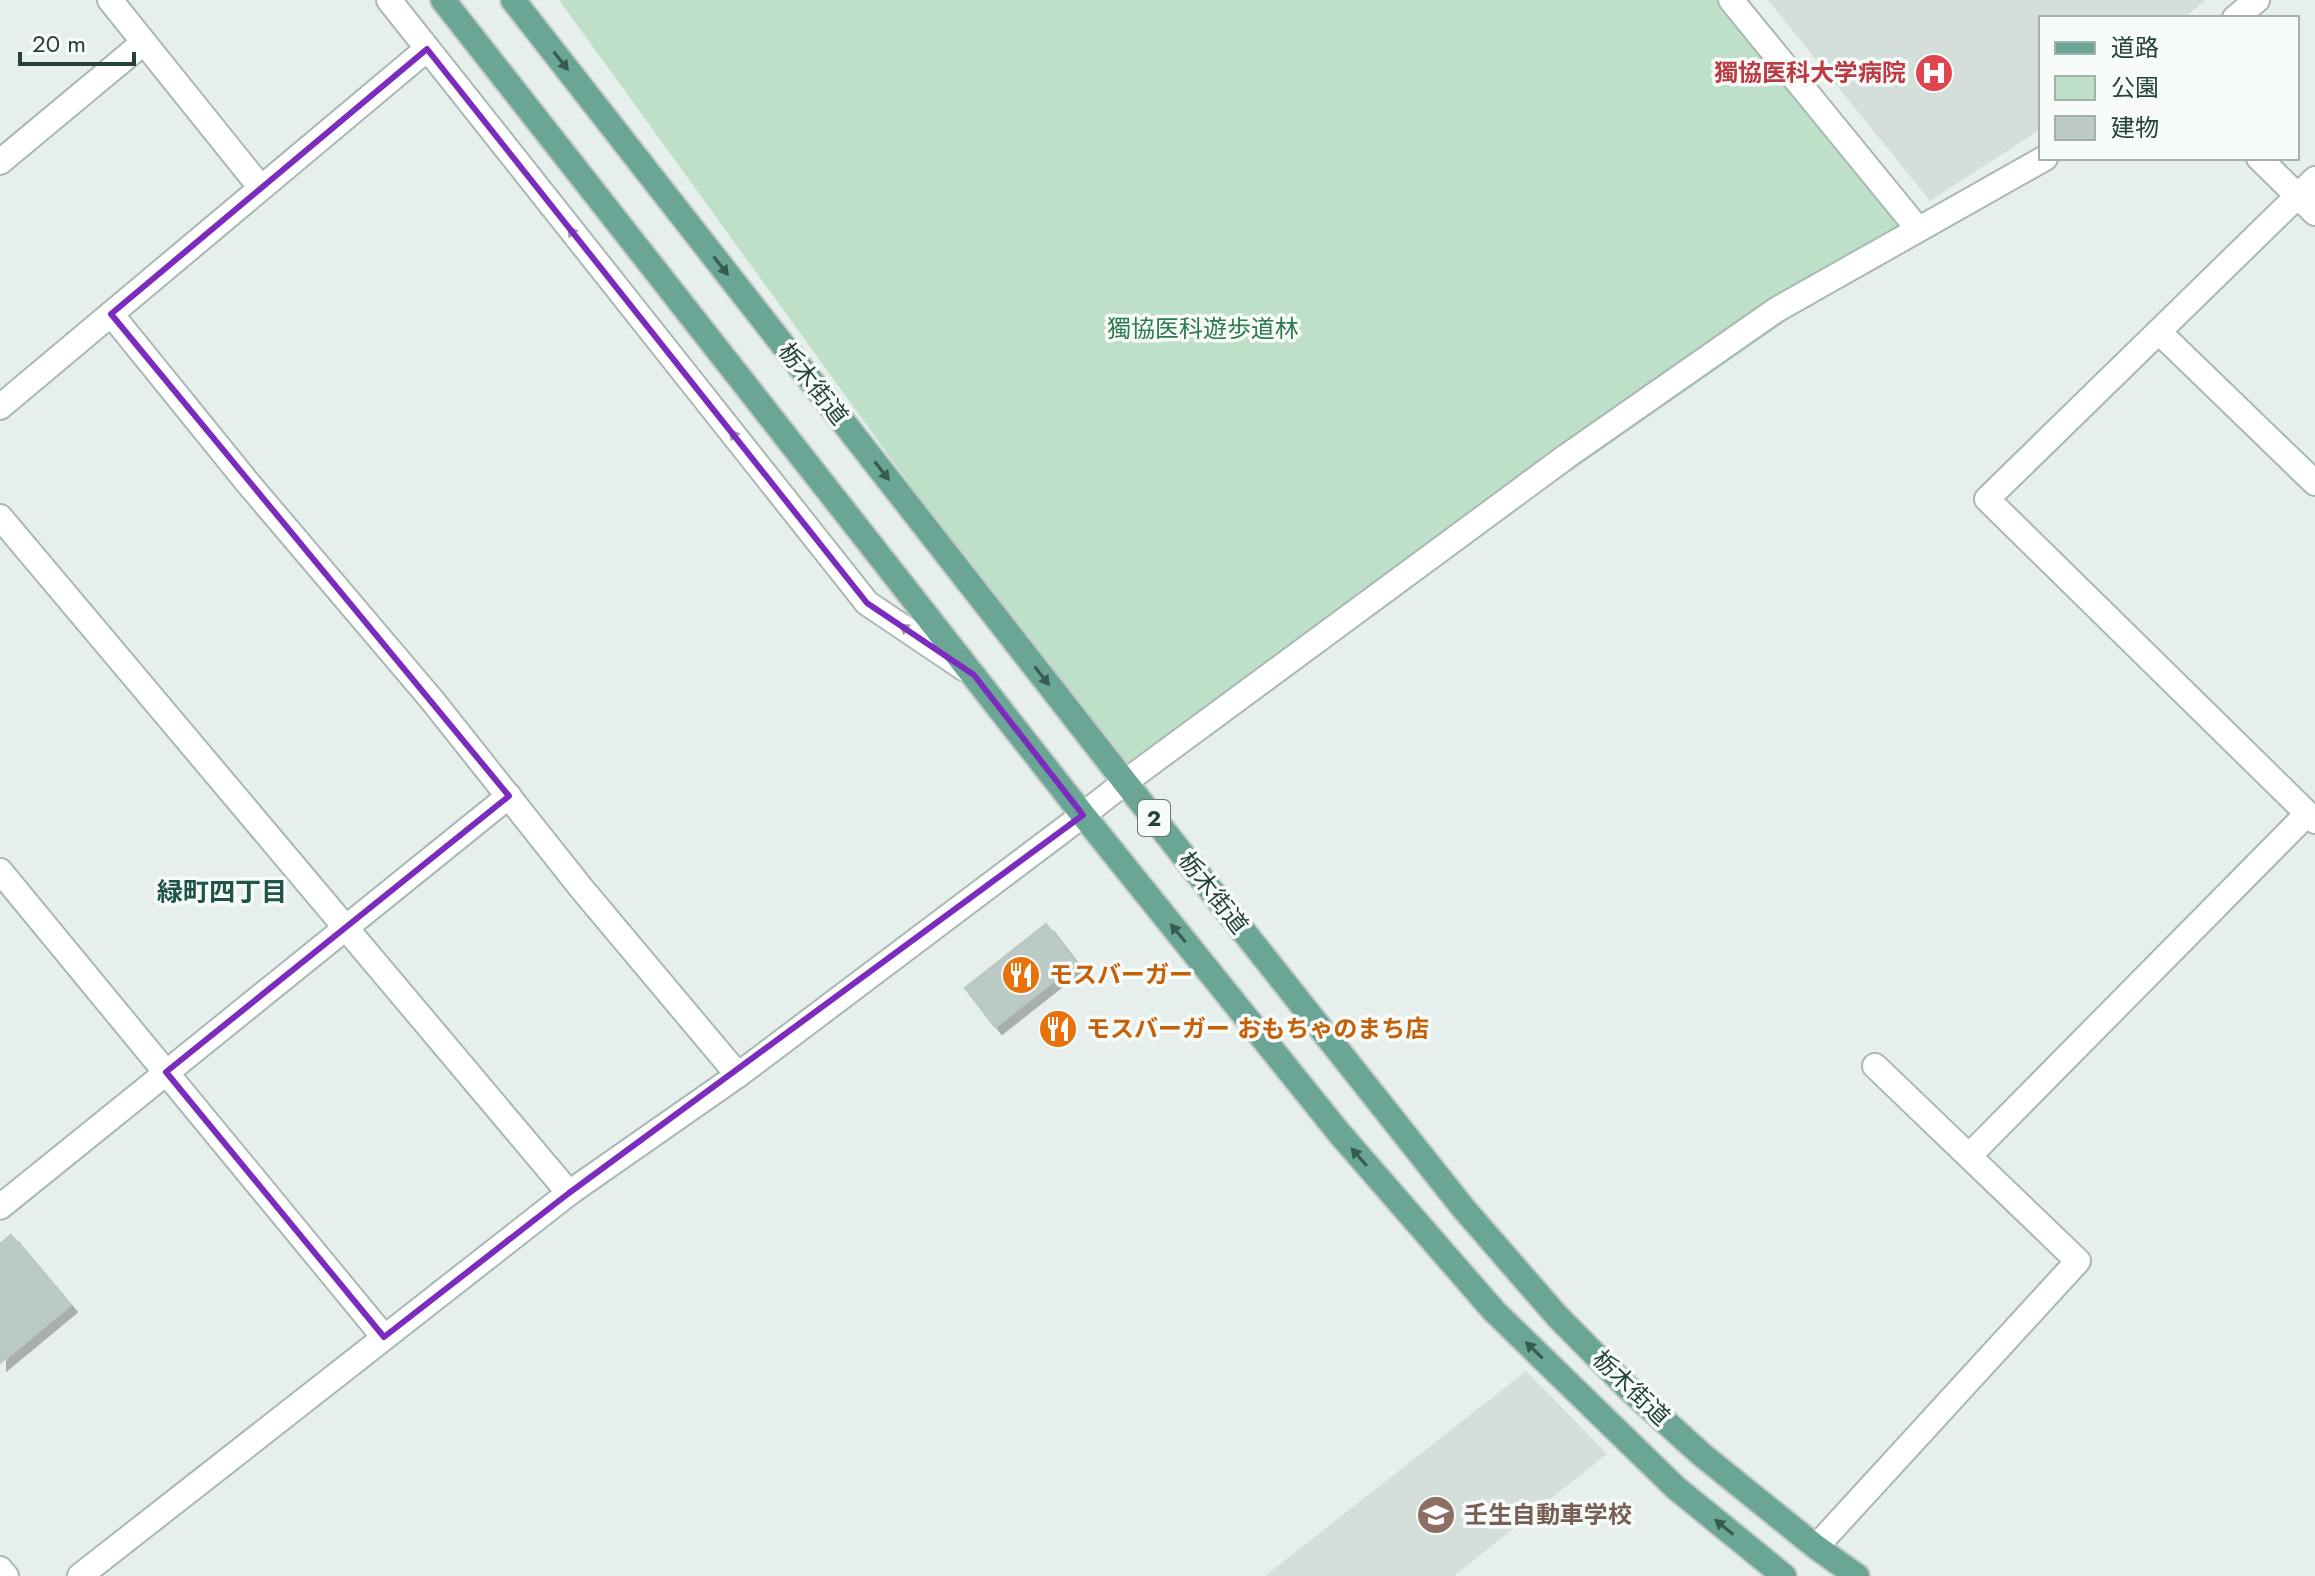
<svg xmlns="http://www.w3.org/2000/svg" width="2315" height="1576" font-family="Jost,'Noto Sans JP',sans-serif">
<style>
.built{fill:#d4dfda}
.green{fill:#bfe0c8}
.building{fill:#bbcac4;stroke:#b8c9c2;stroke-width:2;filter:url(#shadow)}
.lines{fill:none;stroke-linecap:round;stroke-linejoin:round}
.minor-casing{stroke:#a8b8b2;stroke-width:28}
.tertiary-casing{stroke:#a8b8b2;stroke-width:28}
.primary-casing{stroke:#c2cac8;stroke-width:28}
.minor{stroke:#fff;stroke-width:24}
.tertiary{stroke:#fff;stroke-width:24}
.primary{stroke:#6aa596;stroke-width:24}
.oneway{fill:#365b51}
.oneway2{fill:#92a09c}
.marked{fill:none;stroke:#7b2cbf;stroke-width:6;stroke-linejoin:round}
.labels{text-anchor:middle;stroke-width:7;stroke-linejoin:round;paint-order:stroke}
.shield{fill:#f7fbf9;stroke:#637a73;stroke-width:2}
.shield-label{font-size:22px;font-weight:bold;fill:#24423a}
.health-label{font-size:24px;font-weight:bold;fill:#be3a42;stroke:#f7fbf9;text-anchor:end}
.park-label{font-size:24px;fill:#2d7a4b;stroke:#f7fbf9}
.street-label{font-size:24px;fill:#24423a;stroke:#f7fbf9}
.food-label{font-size:24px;font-weight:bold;fill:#c56008;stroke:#f7fbf9;text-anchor:start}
.education-label{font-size:24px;font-weight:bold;fill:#785e54;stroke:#f7fbf9;text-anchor:start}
.neighbourhood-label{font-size:26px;font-weight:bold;fill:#1f5548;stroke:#f7fbf9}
</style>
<defs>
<filter id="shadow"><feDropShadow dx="7" dy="7" stdDeviation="0" flood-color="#0004"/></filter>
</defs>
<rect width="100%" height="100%" fill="#e6efeb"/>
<g class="built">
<path d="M1768,0H2205L2184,18H2041V129L1930,201Z"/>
<path d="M1526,1371L1607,1454L1454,1576H1265Z"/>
</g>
<path class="green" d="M559,0H1718L1918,229L1125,782Z"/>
<g class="building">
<path d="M1046,924L1076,963L995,1027L965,988Z"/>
<path d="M11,1235L70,1305L0,1363V1244Z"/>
</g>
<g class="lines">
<g class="minor-casing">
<g id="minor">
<path d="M110,0L261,188"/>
<path d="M389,0L867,603L965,669"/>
<path d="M1731,0L1918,229"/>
<path d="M2259,158L2315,213"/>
<path d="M0,162L143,43"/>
<path d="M2315,179L1987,499L2315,821"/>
<path d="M111,314L247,482L432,700L582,889L738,1075"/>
<path d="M2159,332L2315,483"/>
<path d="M0,407L427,49"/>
<path d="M0,517L569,1193"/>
<path d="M0,871L384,1337"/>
<path d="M1969,1156L2307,814"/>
<path d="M0,1207L509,796"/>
<path d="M1816,1547L2078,1261L1875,1066"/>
<path d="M0,1569L6,1576"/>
<path d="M80,1576L569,1193L738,1075L1083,815"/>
</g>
</g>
<g class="tertiary-casing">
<g id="tertiary">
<path d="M2235,18L2257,0"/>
<path d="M1083,815L1125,782L1567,456L1776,310L2045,158"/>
</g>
</g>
<g class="primary-casing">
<g id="primary">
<path d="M443,0L1083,815L1340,1134L1494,1311L1676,1488L1784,1576"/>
<path d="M513,0L1125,782L1464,1209L1557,1316L1627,1387L1701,1454L1816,1547L1857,1576"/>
</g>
</g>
<use href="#minor" class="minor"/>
<use href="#tertiary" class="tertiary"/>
<use href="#primary" class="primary"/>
</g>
<defs><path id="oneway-solid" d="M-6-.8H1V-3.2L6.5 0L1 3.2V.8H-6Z" transform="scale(2)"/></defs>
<g class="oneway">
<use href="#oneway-solid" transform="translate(561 61) rotate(52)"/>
<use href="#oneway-solid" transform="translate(721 266) rotate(52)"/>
<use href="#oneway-solid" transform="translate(882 471) rotate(52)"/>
<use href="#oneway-solid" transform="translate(1042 676) rotate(52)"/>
<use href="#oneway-solid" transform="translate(1178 933) rotate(-129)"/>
<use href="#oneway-solid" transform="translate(1359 1157) rotate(-131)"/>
<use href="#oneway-solid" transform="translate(1534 1350) rotate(-136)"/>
<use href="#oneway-solid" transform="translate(1724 1527) rotate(-141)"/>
</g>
<g class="oneway2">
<use href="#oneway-solid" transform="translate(575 236) rotate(-128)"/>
<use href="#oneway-solid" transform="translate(737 439) rotate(-128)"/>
<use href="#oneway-solid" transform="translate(909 631) rotate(-146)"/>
</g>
<path class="marked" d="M427,49L867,603L974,675L1083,815L569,1193L384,1337L166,1072L509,796L111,314Z"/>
<defs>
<g id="hospital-disc" transform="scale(2)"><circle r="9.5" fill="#e0444e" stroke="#f7fbf9"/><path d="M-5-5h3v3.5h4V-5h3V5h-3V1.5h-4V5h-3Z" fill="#fff"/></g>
<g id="restaurant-disc" transform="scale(2)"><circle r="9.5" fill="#e8710a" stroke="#f7fbf9"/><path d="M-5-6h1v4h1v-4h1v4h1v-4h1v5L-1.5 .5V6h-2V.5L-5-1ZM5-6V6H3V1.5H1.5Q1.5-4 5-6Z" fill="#fff"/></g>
<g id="school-disc" transform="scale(2)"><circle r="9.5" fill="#8d6e63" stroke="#f7fbf9"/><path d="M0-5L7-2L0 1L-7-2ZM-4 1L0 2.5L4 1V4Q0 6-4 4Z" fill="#fff"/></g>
</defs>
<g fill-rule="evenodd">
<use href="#hospital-disc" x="1934" y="73"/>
<use href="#restaurant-disc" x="1021" y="975"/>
<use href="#restaurant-disc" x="1058" y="1029"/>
<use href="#school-disc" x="1436" y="1515"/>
</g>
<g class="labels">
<rect class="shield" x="1138" y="800" width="32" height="36" rx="6"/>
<g class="shield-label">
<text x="1154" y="826">2</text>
</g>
<g class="health-label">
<text x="1906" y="81">獨協医科大学病院</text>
</g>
<g class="park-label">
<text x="1203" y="337">獨協医科遊歩道林</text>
</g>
<g class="street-label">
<text transform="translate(813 384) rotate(52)" y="8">栃木街道</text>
<text transform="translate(1213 893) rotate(52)" y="8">栃木街道</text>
<text transform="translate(1631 1388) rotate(44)" y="8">栃木街道</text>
</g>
<g class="food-label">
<text x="1049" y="983">モスバーガー</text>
<text x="1086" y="1037">モスバーガー おもちゃのまち店</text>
</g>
<g class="education-label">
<text x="1464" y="1523">壬生自動車学校</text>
</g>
<g class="neighbourhood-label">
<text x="222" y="901">緑町四丁目</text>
</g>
</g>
<rect x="2039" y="16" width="260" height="144" fill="#f7fbf9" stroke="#a3b1ad" stroke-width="2"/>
<rect x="2055" y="42" width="40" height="12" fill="#6aa596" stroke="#a3b1ad" stroke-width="2"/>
<text x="2111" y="56" font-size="24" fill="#24423a">道路</text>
<rect x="2055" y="76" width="40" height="24" fill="#bfe0c8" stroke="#a3b1ad" stroke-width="2"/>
<text x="2111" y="96" font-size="24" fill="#24423a">公園</text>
<rect x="2055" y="116" width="40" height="24" fill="#bbcac4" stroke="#a3b1ad" stroke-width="2"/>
<text x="2111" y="136" font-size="24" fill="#24423a">建物</text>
<path d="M20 52v12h114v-12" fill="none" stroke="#24423a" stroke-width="4"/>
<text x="32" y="52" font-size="24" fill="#24423a" stroke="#f7fbf9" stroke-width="6" paint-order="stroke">20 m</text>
</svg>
